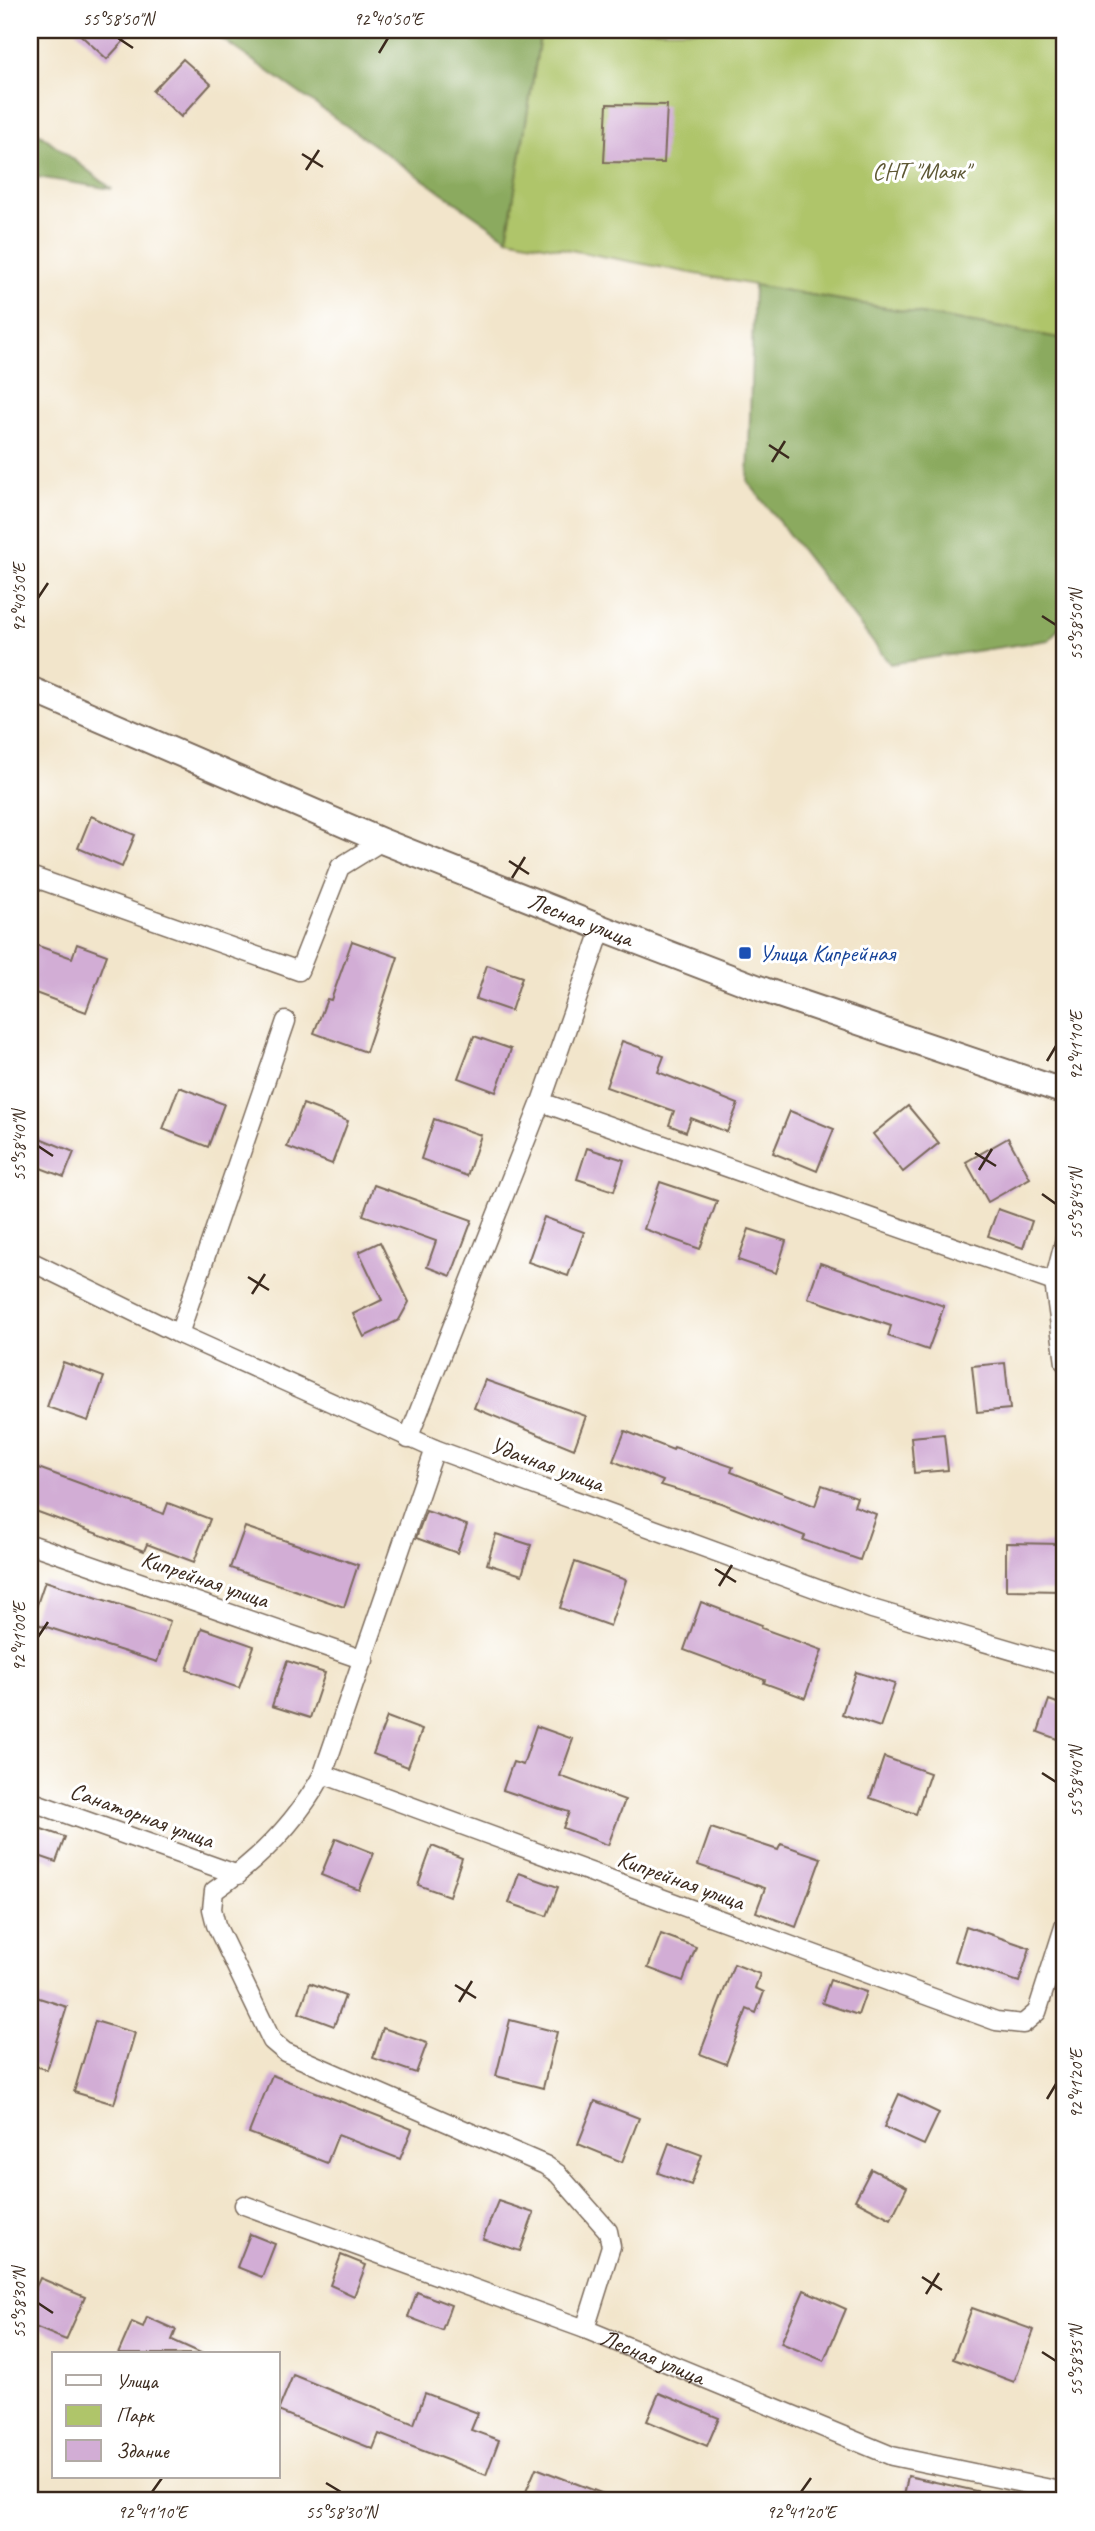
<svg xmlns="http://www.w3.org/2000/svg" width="1095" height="2531" font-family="Caveat,sans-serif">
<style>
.green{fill:#afc56a;stroke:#757844;stroke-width:2}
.forest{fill:#8baa5e;stroke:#636a3e;stroke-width:2}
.building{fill:#d2add5}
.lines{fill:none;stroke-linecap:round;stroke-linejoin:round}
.street-casing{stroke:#7b6b5b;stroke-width:21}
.secondary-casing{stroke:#7b6b5b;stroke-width:28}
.street{stroke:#fff;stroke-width:18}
.secondary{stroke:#fff;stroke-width:24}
.ticks{fill:none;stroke:#3b2a1e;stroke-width:2.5}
.transit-dot{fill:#1a4fb4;stroke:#fff;stroke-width:2.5}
.labels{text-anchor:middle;stroke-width:6;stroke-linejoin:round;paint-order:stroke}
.park-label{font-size:24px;fill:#5e5835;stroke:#fff}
.street-label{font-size:24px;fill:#3b2a1e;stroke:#fff}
.transit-label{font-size:24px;fill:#164399;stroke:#fff;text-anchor:start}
.neatline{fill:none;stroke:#3b2a1e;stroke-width:2.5}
.ticks-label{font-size:18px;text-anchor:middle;fill:#3b2a1e}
</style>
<rect width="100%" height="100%" fill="#fff"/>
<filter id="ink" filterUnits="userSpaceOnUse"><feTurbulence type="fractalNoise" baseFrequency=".0143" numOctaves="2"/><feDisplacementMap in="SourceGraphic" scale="14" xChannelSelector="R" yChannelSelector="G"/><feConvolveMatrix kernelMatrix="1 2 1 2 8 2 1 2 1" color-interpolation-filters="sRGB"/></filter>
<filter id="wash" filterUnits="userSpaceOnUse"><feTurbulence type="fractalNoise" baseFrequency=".00686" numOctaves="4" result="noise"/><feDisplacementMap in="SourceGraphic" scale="28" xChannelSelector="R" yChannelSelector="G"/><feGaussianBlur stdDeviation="1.57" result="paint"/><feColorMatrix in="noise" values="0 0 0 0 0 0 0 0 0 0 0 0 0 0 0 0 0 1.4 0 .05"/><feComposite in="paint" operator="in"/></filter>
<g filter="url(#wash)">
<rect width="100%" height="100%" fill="#f2e5cb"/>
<path class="green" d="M538,30H1065V339L754,285L507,238L541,31Z"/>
<g class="forest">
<path d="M209,30H541L507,238Z"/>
<path d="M30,126L112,189L30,176Z"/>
<path d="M754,285L1065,339V620L1049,640L890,664L748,482Z"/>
</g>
<g id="blocks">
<g class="building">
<path d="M75,30H134L107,59Z"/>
<path d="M183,59L211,84L181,117L153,91Z"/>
<path d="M607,104L667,105L664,163L604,162Z"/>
<path d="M91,816L135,835L122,867L78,848Z"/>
<path d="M352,941L398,957L366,1052L314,1033L327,999L331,1000Z"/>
<path d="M30,943L72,958L77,944L107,955L86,1012L30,991Z"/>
<path d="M487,965L522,977L511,1011L476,999Z"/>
<path d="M474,1036L511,1049L496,1092L458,1078Z"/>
<path d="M622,1041L664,1056L658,1072L738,1104L727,1132L691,1118L686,1132L669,1125L674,1111L606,1087Z"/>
<path d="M179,1087L224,1104L208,1147L163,1129Z"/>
<path d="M303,1104L348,1121L332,1164L287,1147Z"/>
<path d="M908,1106L939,1143L903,1172L873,1134Z"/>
<path d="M790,1111L834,1129L817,1171L773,1153Z"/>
<path d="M434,1119L481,1135L467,1176L421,1159Z"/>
<path d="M30,1134L74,1152L64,1177L30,1164Z"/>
<path d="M1008,1138L1030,1178L988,1202L966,1162Z"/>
<path d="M587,1148L624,1160L614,1191L577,1179Z"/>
<path d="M660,1182L717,1201L700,1249L644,1229Z"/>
<path d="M374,1185L472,1220L451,1276L427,1267L436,1241L363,1215Z"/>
<path d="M998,1209L1032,1221L1023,1248L988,1236Z"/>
<path d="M544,1217L584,1232L568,1276L528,1262Z"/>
<path d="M749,1229L786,1241L776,1273L738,1260Z"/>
<path d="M380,1242L409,1302L399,1320L364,1337L353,1314L382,1300L359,1252Z"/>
<path d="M820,1263L944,1306L928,1350L888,1336L891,1326L808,1298Z"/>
<path d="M63,1362L104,1377L88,1421L47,1407Z"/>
<path d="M1005,1363L1010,1409L977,1412L972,1366Z"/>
<path d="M485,1380L586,1416L574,1449L474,1408Z"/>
<path d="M625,1431L673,1450L674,1447L733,1467L731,1472L815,1506L822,1485L857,1497L854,1506L876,1514L860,1560L803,1540L805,1536L721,1503L661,1485L663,1481L613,1461Z"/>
<path d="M944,1434L948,1470L914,1473L911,1437Z"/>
<path d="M30,1465L164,1514L168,1503L210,1519L194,1562L147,1544L144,1551L30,1509Z"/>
<path d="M426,1511L467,1525L457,1553L416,1538Z"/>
<path d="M245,1527L358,1565L344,1607L230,1568Z"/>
<path d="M496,1534L531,1545L522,1575L487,1564Z"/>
<path d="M1006,1543L1062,1544L1061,1591L1006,1590Z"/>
<path d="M575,1562L626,1580L610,1626L560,1608Z"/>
<path d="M45,1581L170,1621L157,1662L31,1622Z"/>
<path d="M701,1602L762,1625L761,1628L822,1650L805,1698L764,1683L765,1680L684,1650Z"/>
<path d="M202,1628L254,1646L239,1688L187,1670Z"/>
<path d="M287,1661L325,1673L310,1718L272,1706Z"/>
<path d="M856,1672L895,1684L880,1727L842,1714Z"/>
<path d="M1049,1700L1065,1706V1742L1038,1732Z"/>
<path d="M387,1717L422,1730L408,1767L373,1754Z"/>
<path d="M536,1726L573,1739L560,1776L625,1800L608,1845L563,1828L569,1812L503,1790L513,1762L523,1765Z"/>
<path d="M884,1757L930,1773L916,1814L870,1798Z"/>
<path d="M30,1825L65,1837L56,1862L30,1853Z"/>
<path d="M711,1828L778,1850L781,1844L821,1858L796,1927L756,1912L765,1888L698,1865Z"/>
<path d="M336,1838L374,1853L359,1890L321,1875Z"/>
<path d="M432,1846L462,1858L449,1896L418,1885Z"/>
<path d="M519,1873L558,1887L547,1916L509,1903Z"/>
<path d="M966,1926L1030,1948L1019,1982L955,1961Z"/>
<path d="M661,1934L696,1947L683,1981L648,1968Z"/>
<path d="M734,1964L760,1974L755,1988L764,1992L756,2013L747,2009L726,2064L700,2054Z"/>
<path d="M830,1980L866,1992L858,2015L822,2003Z"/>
<path d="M310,1983L345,1996L334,2026L299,2013Z"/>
<path d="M30,1995L67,2007L47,2070L30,2064Z"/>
<path d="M510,2020L557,2032L543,2088L496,2076Z"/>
<path d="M95,2021L135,2033L114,2104L74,2092Z"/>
<path d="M383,2028L427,2043L416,2073L373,2058Z"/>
<path d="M272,2075L412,2129L400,2159L338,2135L327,2163L249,2133Z"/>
<path d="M899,2094L939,2113L924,2145L884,2127Z"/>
<path d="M595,2101L639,2118L622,2162L578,2144Z"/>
<path d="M669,2143L702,2155L691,2185L658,2173Z"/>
<path d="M871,2169L907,2187L891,2219L855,2200Z"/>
<path d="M498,2201L534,2213L520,2251L483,2239Z"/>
<path d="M250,2234L275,2244L262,2277L237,2267Z"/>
<path d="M341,2255L366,2265L354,2296L330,2285Z"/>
<path d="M40,2278L85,2297L66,2340L30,2325V2300Z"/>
<path d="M804,2290L846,2309L824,2361L781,2343Z"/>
<path d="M417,2292L451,2305L442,2330L408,2317Z"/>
<path d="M972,2308L1034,2330L1014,2382L953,2359Z"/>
<path d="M147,2317L176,2330L172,2340L203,2354H118L132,2322L143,2327Z"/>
<path d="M293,2375L414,2424L425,2393L478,2413L471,2430L499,2440L486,2475L379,2434L373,2449L278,2411Z"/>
<path d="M659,2393L719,2418L707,2446L647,2421Z"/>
<path d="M536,2468L619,2500L618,2501H522Z"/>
<path d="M908,2476L990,2494L989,2501H903Z"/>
</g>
</g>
</g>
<g filter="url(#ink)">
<use href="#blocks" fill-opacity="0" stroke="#7b6b5b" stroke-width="2"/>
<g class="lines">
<g class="street-casing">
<g id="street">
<path d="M30,876L299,971L340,867L382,841"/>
<path d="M541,1102L1054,1282"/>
<path d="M1065,1239L1054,1282L1065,1363"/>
<path d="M30,1261L179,1334L435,1449L872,1609L1065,1666"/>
<path d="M179,1334L286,1021"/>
<path d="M408,1439L541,1102L602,928"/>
<path d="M435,1449L323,1774C296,1823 259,1860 214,1891L212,1909L216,1925L272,2041L285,2052L545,2165L558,2174L608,2231L611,2246L585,2329"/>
<path d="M30,1544L364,1660"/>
<path d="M323,1774L996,2021L1023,2024L1037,2012L1065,1924"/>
<path d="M30,1801L238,1875"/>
<path id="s1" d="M244,2205L585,2329L892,2456L1065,2492"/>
</g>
</g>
<g class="secondary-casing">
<g id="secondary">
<path id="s2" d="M30,689L382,841L602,928L764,990L1065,1092"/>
</g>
</g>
<use href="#street" class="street"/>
<use href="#secondary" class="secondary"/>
</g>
</g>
<path class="ticks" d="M118,38L133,48M379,53L388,38M302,154L323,167M306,170L319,150M769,445L789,458M772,462L785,441M38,598L48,583M1042,616L1056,625M509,861L529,874M512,878L525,857M1047,1061L1056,1046M38,1146L53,1156M975,1153L996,1166M979,1170L992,1149M1042,1194L1056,1204M248,1277L269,1290M252,1294L265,1274M715,1569L736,1582M719,1586L732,1565M38,1637L48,1622M1042,1773L1056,1782M455,1985L476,1998M459,2002L472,1981M1047,2099L1056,2084M922,2277L942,2290M926,2294L939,2273M38,2303L53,2313M1042,2352L1056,2361M326,2483L341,2492M152,2492L162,2478M801,2492L811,2478"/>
<rect class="transit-dot" x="738" y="946" width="14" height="14" rx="3.5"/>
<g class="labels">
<g class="park-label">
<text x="921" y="179">СНТ "Маяк"</text>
</g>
<g class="street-label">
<text dy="8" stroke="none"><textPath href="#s2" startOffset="597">Лесная улица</textPath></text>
<text transform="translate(547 1464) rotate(20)" y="8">Удачная улица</text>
<text transform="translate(205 1579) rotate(19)" y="8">Кипрейная улица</text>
<text transform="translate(142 1815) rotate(20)" y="8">Санаторная улица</text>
<text transform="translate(681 1880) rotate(20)" y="8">Кипрейная улица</text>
<text dy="8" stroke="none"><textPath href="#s1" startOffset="436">Лесная улица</textPath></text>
</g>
<g class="transit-label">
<text x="759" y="961">Улица Кипрейная</text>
</g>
</g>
<rect width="1095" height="2531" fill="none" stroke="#fff" stroke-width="77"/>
<rect x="52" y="2352" width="228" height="126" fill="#ffffff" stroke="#b1aaa5" stroke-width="2"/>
<rect x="66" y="2375" width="35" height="10" fill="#ffffff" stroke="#b1aaa5" stroke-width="2"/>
<text x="116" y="2388" font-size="21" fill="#3b2a1e">Улица</text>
<rect x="66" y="2405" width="35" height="21" fill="#afc56a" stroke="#b1aaa5" stroke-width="2"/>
<text x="116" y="2422" font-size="21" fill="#3b2a1e">Парк</text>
<rect x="66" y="2440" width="35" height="21" fill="#d2add5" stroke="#b1aaa5" stroke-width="2"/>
<text x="116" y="2458" font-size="21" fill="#3b2a1e">Здание</text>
<rect x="38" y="38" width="1018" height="2454" class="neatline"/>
<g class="ticks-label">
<text x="118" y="25">55°58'50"N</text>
<text x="388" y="25">92°40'50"E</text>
<text transform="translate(19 598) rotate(-90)" y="6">92°40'50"E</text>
<text transform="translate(1076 625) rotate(-90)" y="6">55°58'50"N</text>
<text transform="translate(1076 1046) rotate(-90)" y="6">92°41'10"E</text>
<text transform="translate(19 1146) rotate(-90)" y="6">55°58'40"N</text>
<text transform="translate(1076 1204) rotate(-90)" y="6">55°58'45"N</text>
<text transform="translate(19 1637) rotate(-90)" y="6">92°41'00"E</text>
<text transform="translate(1076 1782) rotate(-90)" y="6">55°58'40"N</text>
<text transform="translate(1076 2084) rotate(-90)" y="6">92°41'20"E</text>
<text transform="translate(19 2303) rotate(-90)" y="6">55°58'30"N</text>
<text transform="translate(1076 2361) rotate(-90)" y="6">55°58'35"N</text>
<text x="152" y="2518">92°41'10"E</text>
<text x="341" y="2518">55°58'30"N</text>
<text x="801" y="2518">92°41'20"E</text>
</g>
</svg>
